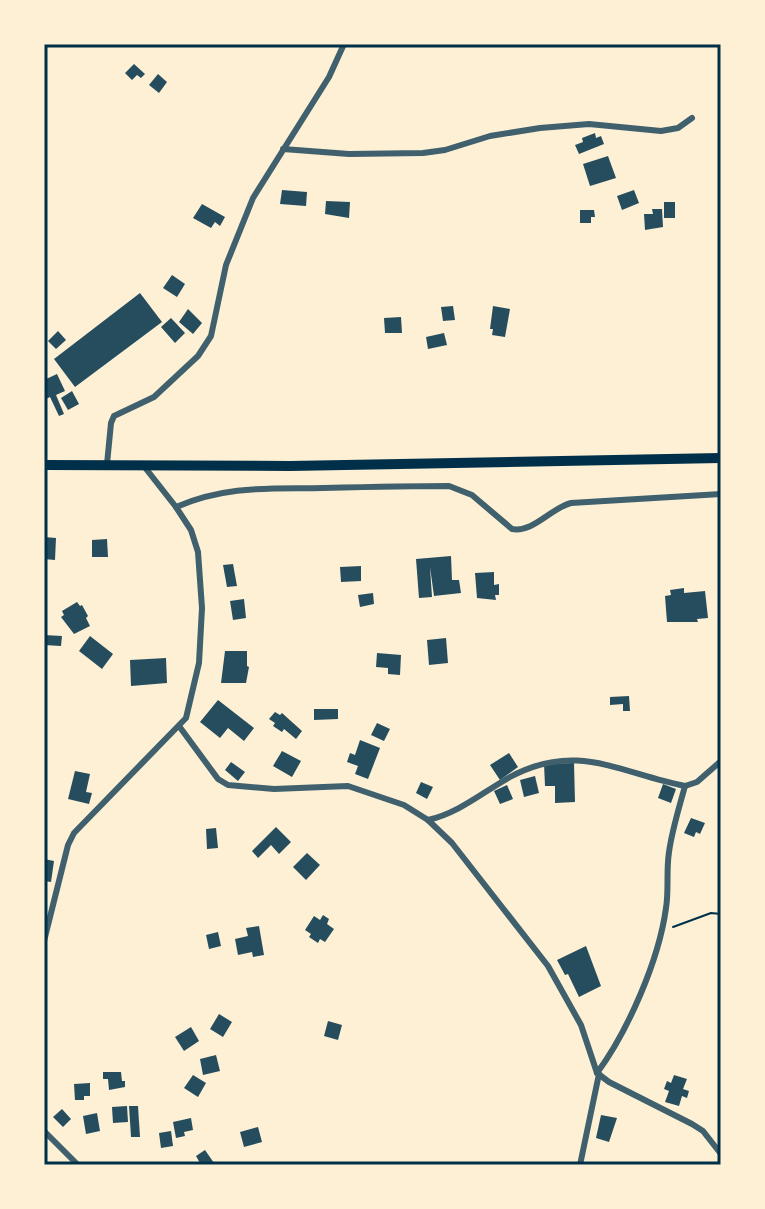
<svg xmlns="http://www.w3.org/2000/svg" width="765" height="1209" font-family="Cabin,sans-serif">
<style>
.building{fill:#264d5e}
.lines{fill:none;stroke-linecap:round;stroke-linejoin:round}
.path{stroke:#003049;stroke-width:2}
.minor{stroke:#3f606c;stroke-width:6}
.trunk{stroke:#003049;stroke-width:10}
.neatline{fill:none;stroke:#003049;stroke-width:3}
</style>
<rect width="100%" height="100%" fill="#fdf0d5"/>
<g class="building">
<path d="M134,64L145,74L141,78L137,75L132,80L125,73Z"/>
<path d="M158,74L167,82L159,93L149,85Z"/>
<path d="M595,133L596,138L601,136L604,144L579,154L575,145L583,142L582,138Z"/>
<path d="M608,156L616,178L590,186L583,164Z"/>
<path d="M282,190L307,192L306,206L280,204Z"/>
<path d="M634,190L639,203L622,210L617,196Z"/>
<path d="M326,201L350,202L349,218L325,214Z"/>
<rect x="664" y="202" width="11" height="16"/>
<path d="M202,204L225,217L220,226L215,222L211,228L193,218Z"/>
<path d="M652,209H662L663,227L645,230L644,214H653Z"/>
<path d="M580,210H594L595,217H591V223H580Z"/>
<path d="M172,275L185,284L177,297L163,288Z"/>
<path d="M140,293L162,322L75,387L54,359Z"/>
<path d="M453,306L455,320L443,321L441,307Z"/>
<path d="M493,306L510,309L505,337L492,335L493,329H490Z"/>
<path d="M188,309L202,323L193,334L179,322Z"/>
<path d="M401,317L402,333H385L384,318Z"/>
<path d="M171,318L185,333L175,343L161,327Z"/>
<path d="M58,331L66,340L56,349L48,341Z"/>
<path d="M444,333L447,345L428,349L426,337Z"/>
<path d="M57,374L65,391L56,395L64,414L59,416L50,397L44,400V380Z"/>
<path d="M72,391L79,404L68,410L61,398Z"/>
<path d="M44,537L56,538L55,560L44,559Z"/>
<path d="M107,539L108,557H92V540Z"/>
<path d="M451,556L452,580H459L461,593L434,596L430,567L432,597L419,598L416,559Z"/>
<path d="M233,564L237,586L227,587L223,565Z"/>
<path d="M361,566V581L341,582L340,567Z"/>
<path d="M494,572V585L499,584V595H495L496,600L477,598L475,573Z"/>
<path d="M684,588V593L705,591L708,618L697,619L698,622H667L665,596L671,595L670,590Z"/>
<path d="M373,593L374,604L360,607L358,595Z"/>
<path d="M244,599L246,618L233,620L230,601Z"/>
<path d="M77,602L80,606L82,605L88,616L86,618L90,626L74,634L61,617L64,615L62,611Z"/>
<path d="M44,635L62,636L61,646L44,645Z"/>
<path d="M90,636L113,654L102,669L79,651Z"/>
<path d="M446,638L448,663L429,665L427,640Z"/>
<path d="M225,651H247V666L249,667L246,683H221Z"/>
<path d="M377,653L401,655L400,675L388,674V668L376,667Z"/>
<path d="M166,658L167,683L131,686L130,660Z"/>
<path d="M629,696L630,711H623V704L610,705V697Z"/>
<path d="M218,700L254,728L244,741L228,728L220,738L200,722Z"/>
<path d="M314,709H338V719L314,720Z"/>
<path d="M275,712L280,715L282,713L302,731L296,739L284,729L282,732L273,726L275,723L269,719Z"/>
<path d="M377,723L390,729L384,741L371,735Z"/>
<path d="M360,740L380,748L368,779L355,774L358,766L347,762L350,753L355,755Z"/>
<path d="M282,751L301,761L292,777L273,766Z"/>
<path d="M509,753L518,767L500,780L490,765Z"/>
<path d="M231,762L245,772L238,781L225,770Z"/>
<path d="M574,763L575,802L555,803V786H545L544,764Z"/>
<path d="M75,771L90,774L86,792L92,793L89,804L68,799Z"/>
<path d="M535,776L539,793L524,797L520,780Z"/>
<path d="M421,782L433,787L427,799L416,793Z"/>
<path d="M663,784L676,789L671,803L658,798Z"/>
<path d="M507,785L513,799L500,804L494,791Z"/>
<path d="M691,818L705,823L700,834L696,832L694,837L684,833Z"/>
<path d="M276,827L291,842L279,854L271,845L258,858L252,851Z"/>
<path d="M216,828L218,848L207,849L206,829Z"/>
<path d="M307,853L320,865L306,880L293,867Z"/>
<path d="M44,859L54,861L51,882L44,881Z"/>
<path d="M323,915L329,919L327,924L334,929L325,942L320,939L318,943L309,937L311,934L305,930L314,916L320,920Z"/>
<path d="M259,926L264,955L253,957L252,952L238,955L235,939L248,936L246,928Z"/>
<path d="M218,932L221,946L209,949L206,935Z"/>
<path d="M586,946L601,986L579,997L568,974L565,975L557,960Z"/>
<path d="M219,1014L232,1022L223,1037L210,1029Z"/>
<path d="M328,1021L342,1025L338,1040L324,1036Z"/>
<path d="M191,1027L199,1041L184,1051L175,1037Z"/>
<path d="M216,1055L220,1071L203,1075L200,1059Z"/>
<path d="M103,1072H121L122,1081H125V1087L109,1090L108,1079H103Z"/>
<path d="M193,1075L206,1083L198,1097L184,1088Z"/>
<path d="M674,1075L687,1079L683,1089L689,1091L687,1098L682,1096L679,1106L665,1102L669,1091L664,1089L667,1081L671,1083Z"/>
<path d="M90,1083V1096H84V1100H75L74,1084Z"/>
<path d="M127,1106L128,1122L113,1123L112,1107Z"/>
<path d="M129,1106H138L140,1137H131Z"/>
<path d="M62,1109L71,1119L63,1127L53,1117Z"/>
<path d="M97,1113L100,1131L86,1134L83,1116Z"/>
<path d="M601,1115L617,1118L609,1142L596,1138Z"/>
<path d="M191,1118L193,1130L184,1132L185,1136L176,1138L173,1122Z"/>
<path d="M258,1127L262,1142L244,1147L240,1132Z"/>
<path d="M171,1131L173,1146L161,1148L159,1133Z"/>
<path d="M205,1150L214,1163L210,1165H201L196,1156Z"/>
</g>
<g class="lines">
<path class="path" d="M673,927L711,913L721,914"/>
<g class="minor">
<path d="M283,149L349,154L423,153L445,150L490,136L540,128L589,124L661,131L678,128L692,118"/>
<path d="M107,464L111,423L114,416L154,397L198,356L211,336L226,265L253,198L329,77L344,44"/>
<path d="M176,507C227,485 270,489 323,488C365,487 407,486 449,486L472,495L512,529C533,533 551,508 571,503L721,494"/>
<path d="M179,726L218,779L228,785L274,789L348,786L404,805L428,820L452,843L548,966L581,1025L597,1073L609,1082L692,1124L703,1131L721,1154"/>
<path d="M428,820C459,813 483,792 510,777C577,741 619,773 685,786L697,782L721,761"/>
<path d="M44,941L68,845L74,833L186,718L199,663L202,608L198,552L191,530L176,507L143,465"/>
<path d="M597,1073C628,1031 659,960 666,908C669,890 666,871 669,852C672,830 679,808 685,786"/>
<path d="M44,1131L78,1165"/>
<path d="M580,1165L599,1074"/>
</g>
<path class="trunk" d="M44,465L290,466L721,458"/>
</g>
<rect width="765" height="1209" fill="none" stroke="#fdf0d5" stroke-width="92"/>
<rect x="46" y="46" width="673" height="1117" class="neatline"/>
</svg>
